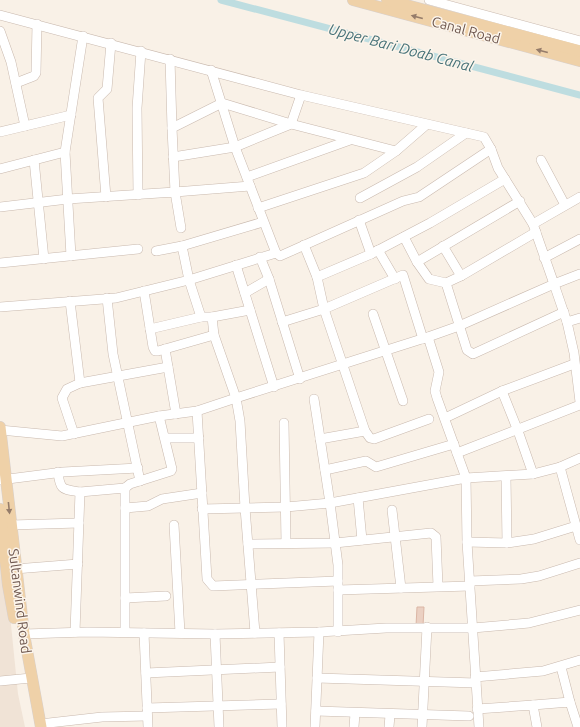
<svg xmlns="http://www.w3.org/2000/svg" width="580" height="727" font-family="Ubuntu,sans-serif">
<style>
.residential{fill:#f0e3d6}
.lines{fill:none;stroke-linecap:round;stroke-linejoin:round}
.canal{stroke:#bedde0;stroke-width:7}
.building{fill:#ebd0c2;stroke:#dbb6a5}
.minor-casing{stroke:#c9b9ae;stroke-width:10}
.major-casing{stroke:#d7d0ce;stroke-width:12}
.minor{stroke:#fff;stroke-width:9}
.major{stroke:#efd1a8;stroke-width:11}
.oneway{fill:#957c6a}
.labels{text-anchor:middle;stroke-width:3;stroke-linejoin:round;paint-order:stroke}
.street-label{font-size:14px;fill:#6f584f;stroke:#fcf5ec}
.water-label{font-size:15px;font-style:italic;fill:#487379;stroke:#fcf5ec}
</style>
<rect width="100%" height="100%" fill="#f9f1e7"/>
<path class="residential" d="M0,516L18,694L25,727H0Z"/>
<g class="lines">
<path class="canal" d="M221,0L580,95"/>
</g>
<path class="building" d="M417,607H424L423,626H416Z"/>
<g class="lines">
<g class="minor-casing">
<g id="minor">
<path d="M429,0L580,41"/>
<path d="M0,15L301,95L484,137L491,149L498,168L533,224L554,284L580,274"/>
<path d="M0,31L11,62L25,126"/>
<path d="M170,59L172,128"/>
<path d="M211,70L235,147L276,253L280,256L403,201L419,197L491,149"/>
<path d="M16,83L34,76L36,73L37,24"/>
<path d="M0,132L71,115"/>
<path d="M173,157L235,147L291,124L396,151"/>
<path d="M34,160L44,259"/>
<path d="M541,160L565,205"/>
<path d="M0,169L65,152"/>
<path d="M247,177L350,140"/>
<path d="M250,186L175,192L172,128L222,103L291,124L301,95"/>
<path d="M138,195L137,108L141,51"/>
<path d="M106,197L98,98L107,89L111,43"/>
<path d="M360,198L417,167L466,133"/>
<path d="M0,207L68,199L175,192L181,228"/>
<path d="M258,208L364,173L396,151L426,125"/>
<path d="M359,220L371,254L317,277L324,309L365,431L370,438L374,439L429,419"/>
<path d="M533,224L580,197"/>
<path d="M536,232L461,276L446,283L467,350L473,354L564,312"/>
<path d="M404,237L417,262L520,201"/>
<path d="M304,245L317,277"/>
<path d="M443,246L461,276"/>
<path d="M378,250L395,279"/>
<path d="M156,251L182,246"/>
<path d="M371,254L430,223L505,179"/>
<path d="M71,256L65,152L83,36"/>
<path d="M260,257L269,279L300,379"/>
<path d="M544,258L580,239"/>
<path d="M417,262L429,279L446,283"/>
<path d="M0,263L138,249"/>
<path d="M236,265L274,387"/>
<path d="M144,291L153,347L155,351H158L214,335"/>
<path d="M245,293L269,279"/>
<path d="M107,298L113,354L140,481"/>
<path d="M70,301L80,383"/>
<path d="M0,307L116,298L189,280L276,253"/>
<path d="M373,314L403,401"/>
<path d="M212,317L250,310"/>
<path d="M282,322L324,309L403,275L423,339"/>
<path d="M567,322L580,318"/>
<path d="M150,329L201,317"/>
<path d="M428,337L459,326L554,284L567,322L574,353L580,402"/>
<path d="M165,349L176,414"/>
<path d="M502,391L518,431L533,474"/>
<path d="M197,411L207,579L213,586L338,581"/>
<path d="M445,418L502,391L574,364"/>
<path d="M284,423L286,543"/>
<path d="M0,430L62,436L159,416L197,411L236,398L214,335L212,317H201L189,280L182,246L263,222"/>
<path d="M74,434L62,398L67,389L80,383L168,367"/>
<path d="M165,438H199"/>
<path d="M320,439L365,431"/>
<path d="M457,453L580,405"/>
<path d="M560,467L580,458"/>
<path d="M325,470L366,461L376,467L454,444"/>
<path d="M58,472C60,491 63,489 80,492"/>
<path d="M506,477L507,543L534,539L576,526"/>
<path d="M0,480L63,472L138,468"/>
<path d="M125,488L130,484L171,471L172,469L159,416"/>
<path d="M358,498L362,540"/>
<path d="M125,508L148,506L162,499L202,493"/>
<path d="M202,509L286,507L330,503L314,399"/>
<path d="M392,510L401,588"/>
<path d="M11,525L79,523"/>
<path d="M174,525L180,633"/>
<path d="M467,542L507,543"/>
<path d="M248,544L335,543L431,533L436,537L438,586"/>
<path d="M15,569L78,564"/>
<path d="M470,581L521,579L539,576L580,563"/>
<path d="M338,590L470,586"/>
<path d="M125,598L166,596"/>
<path d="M75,632L80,492L125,488V632"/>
<path d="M338,632V565L330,503L466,478L467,542L479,727"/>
<path d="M144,633L148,727"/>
<path d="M255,633L245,508L240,421L236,398L428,337L439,372L435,391L437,398L466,478L533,474L560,467L580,540"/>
<path d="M279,633L282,727"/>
<path d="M24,634L87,632L215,634L319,632L386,628H473L529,623L580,610"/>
<path d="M215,634L219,727"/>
<path d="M561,667L570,702"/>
<path d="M146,673L280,667"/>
<path d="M475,677L543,671L580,660"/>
<path d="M317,678L476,683"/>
<path d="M0,681L31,678"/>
<path d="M533,705L570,702L578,727"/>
<path d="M147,708L281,704"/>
<path d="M477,709L533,705L537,727"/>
<path d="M316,711L469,716"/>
<path d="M40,724L102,717L147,716"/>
<path d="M315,727L319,632"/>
<path d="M354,727L355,713"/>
<path d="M389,727L390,715"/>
<path d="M422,727L427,627"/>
</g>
</g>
<g class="major-casing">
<g id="major">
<path d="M353,0L580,61"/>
<path d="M387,0L580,51"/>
<path d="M0,427L24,634L41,727"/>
<path d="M0,509L8,585L14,618"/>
</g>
</g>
<use href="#minor" class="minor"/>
<use href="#major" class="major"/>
</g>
<defs><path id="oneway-solid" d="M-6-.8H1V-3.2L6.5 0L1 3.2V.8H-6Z"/></defs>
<g class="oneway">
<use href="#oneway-solid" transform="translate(417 17) rotate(-165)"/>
<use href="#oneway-solid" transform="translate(542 51) rotate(-165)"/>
<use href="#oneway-solid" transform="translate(9 508) rotate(84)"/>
</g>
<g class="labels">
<g class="street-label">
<text transform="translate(466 30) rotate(15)" y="5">Canal Road</text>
<text transform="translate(20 601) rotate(83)" y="5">Sultanwind Road</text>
</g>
<g class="water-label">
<text transform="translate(401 48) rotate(15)" y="5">Upper Bari Doab Canal</text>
</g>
</g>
</svg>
